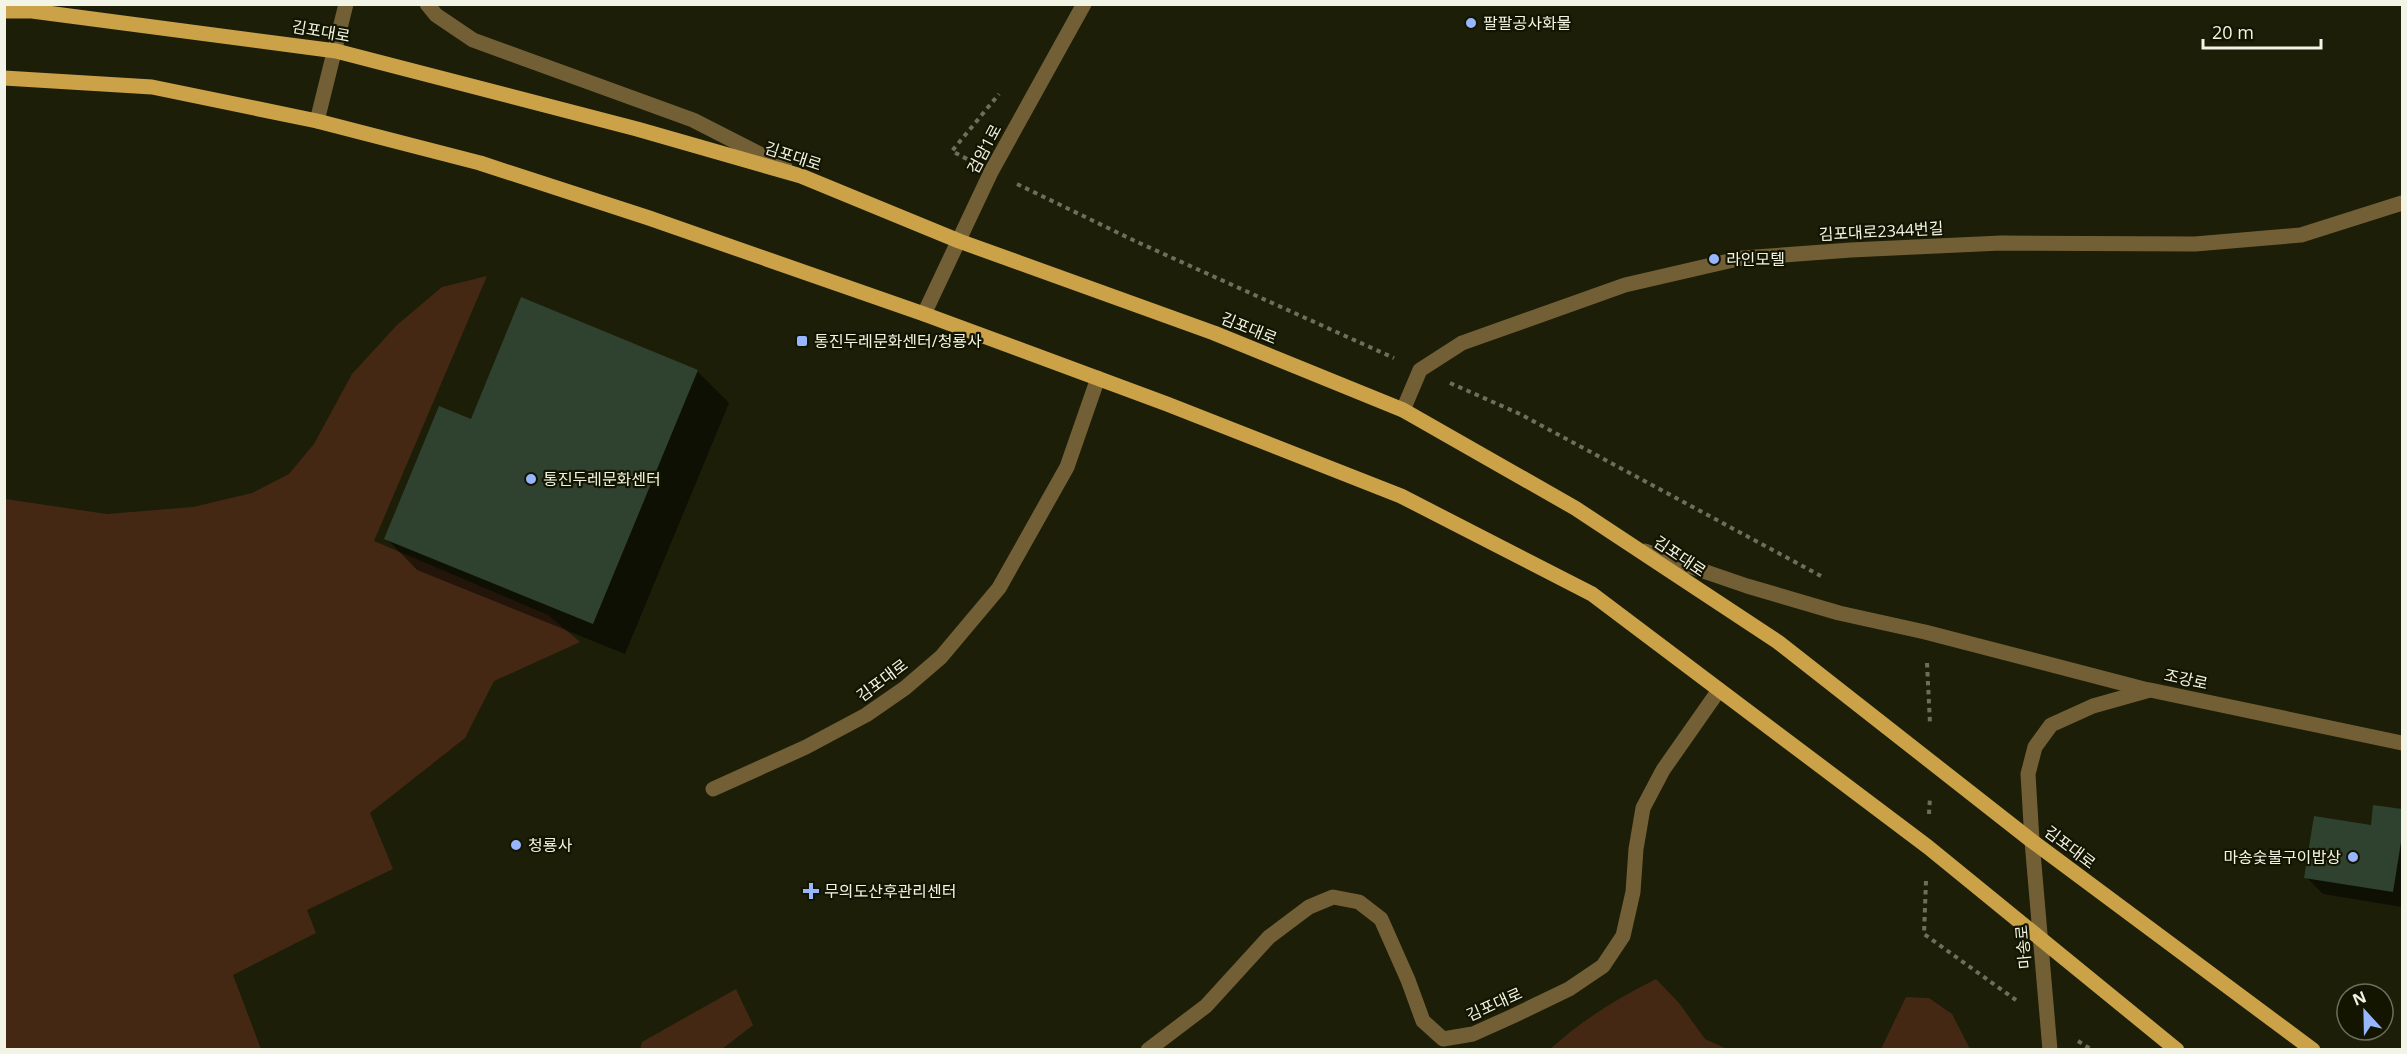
<svg xmlns="http://www.w3.org/2000/svg" width="2407" height="1054" font-family="'Open Sans','Noto Sans KR',sans-serif">
<style>
.green{fill:#452814}
.shadow{fill:#0007}
.building{fill:#2f422f}
.lines{fill:none;stroke-linecap:round;stroke-linejoin:round}
.path{stroke:#6d6f5b;stroke-width:4;stroke-dasharray:4.5 4.5;stroke-linecap:butt}
.minor{stroke:#735f36;stroke-width:15}
.major{stroke:#cba248;stroke-width:15}
.poi-dot{fill:#97b6fd;stroke:#131501;stroke-width:2}
.labels{text-anchor:middle;stroke-width:4.5;stroke-linejoin:round;paint-order:stroke}
.poi-label{font-size:16px;fill:#f2f4e5;stroke:#131501;text-anchor:start}
.street-label{font-size:16px;fill:#f2f4e5;stroke:#131501}
</style>
<rect width="100%" height="100%" fill="#1c1e07"/>
<g class="green">
<path d="M487,276L374,541L548,615L580,642L494,681L465,738L370,813L393,869L307,910L316,933L233,975L261,1049H5V499L107,514L193,507L252,493L289,474L314,444L352,374L397,325L442,287Z"/>
<path d="M1656,979L1679,1003L1705,1039L1727,1049H1550C1582,1020 1618,998 1656,979Z"/>
<path d="M736,989L753,1025L722,1049H640L642,1042Z"/>
<path d="M1906,997L1929,998L1952,1014L1970,1049H1881Z"/>
</g>
<g class="shadow">
<path d="M697,371L729,403L625,654L417,570L386,538L472,421Z"/>
<path d="M2375,807L2402,811V907L2323,894L2306,877L2372,826Z"/>
</g>
<g class="building">
<path d="M521,297L698,370L593,624L384,539L439,406L471,419Z"/>
<path d="M2373,805L2402,809V836L2393,892L2304,878L2314,816L2371,825Z"/>
</g>
<g class="lines">
<g class="path">
<path d="M967,159L952,151L999,94"/>
<path d="M1017,184L1135,241L1394,358"/>
<path d="M1450,383L1520,414L1821,576"/>
<path d="M1927,663L1930,724"/>
<path d="M1929,814L1930,797"/>
<path d="M1926,881L1924,934L2016,1000"/>
<path d="M2078,1041L2092,1050"/>
</g>
<g class="minor">
<path d="M427,4L436,15L473,40L693,120L785,167"/>
<path d="M317,121L346,4"/>
<path d="M924,314L991,172L1084,4"/>
<path d="M1403,410L1420,370L1462,343L1625,285L1742,258L1851,250L2001,243L2195,244L2301,235L2402,203"/>
<path d="M1645,551L1747,586L1839,613L1925,632L2148,690"/>
<path d="M713,789L806,747L866,715L905,688L941,657L999,588L1067,467L1098,378"/>
<path d="M1148,1050L1206,1006L1269,937L1309,907L1333,897L1359,902L1381,919L1408,980L1423,1021L1443,1039L1473,1034L1513,1016L1569,989L1603,966L1623,936L1633,892L1636,849L1643,808L1663,770L1719,690"/>
<path d="M2050,1050L2032,841L2028,774L2035,747L2051,725L2093,706L2150,690L2402,743"/>
</g>
<g class="major">
<path d="M4,11H32L336,51L637,129L801,176L959,241L1214,333L1403,410L1575,508L1778,642L2032,841L2313,1050"/>
<path d="M4,78L152,87L317,121L480,163L649,218L924,314L1167,404L1401,496L1592,594L1928,847L2177,1050"/>
</g>
</g>
<g class="poi-dot">
<circle cx="1471" cy="23" r="6"/>
<circle cx="1714" cy="259" r="6"/>
<rect x="796" y="335" width="12" height="12" rx="3"/>
<circle cx="531" cy="479" r="6"/>
<circle cx="516" cy="845" r="6"/>
<circle cx="2353" cy="857" r="6"/>
<path d="M808 882h6v6h6v6h-6v6h-6v-6h-6v-6h6z"/>
</g>
<g class="labels">
<g class="poi-label">
<text x="1483" y="29">팔팔공사화물</text>
<text x="1726" y="265">라인모텔</text>
<text x="814" y="347">통진두레문화센터/청룡사</text>
<text x="543" y="485">통진두레문화센터</text>
<text x="528" y="851">청룡사</text>
<text x="2341" y="863" text-anchor="end">마송숯불구이밥상</text>
<text x="824" y="897">무의도산후관리센터</text>
</g>
<g class="street-label">
<text transform="translate(321 31) rotate(10)" y="6">김포대로</text>
<text transform="translate(984 149) rotate(-62)" y="6">검암1로</text>
<text transform="translate(793 156) rotate(18)" y="6">김포대로</text>
<text transform="translate(1881 231) rotate(-3)" y="6">김포대로2344번길</text>
<text transform="translate(1249 328) rotate(22)" y="6">김포대로</text>
<text transform="translate(1680 556) rotate(34)" y="6">김포대로</text>
<text transform="translate(2186 679) rotate(12)" y="6">조강로</text>
<text transform="translate(882 680) rotate(-37)" y="6">김포대로</text>
<text transform="translate(2070 847) rotate(37)" y="6">김포대로</text>
<text transform="translate(2023 947) rotate(-95)" y="6">마송로</text>
<text transform="translate(1494 1004) rotate(-24)" y="6">김포대로</text>
</g>
</g>
<rect width="2407" height="1054" fill="none" stroke="#f2f4e5" stroke-width="12"/>
<g transform="translate(2365 1012) rotate(338)"><circle r="28" fill="#131501" stroke="#6c6e5c" stroke-width="1.5"/>
<path d="M0-4.5L10 22L0 15L-10 22Z" fill="#97b6fd"/>
<text y="-9" font-size="16" font-weight="bold" text-anchor="middle" fill="#f2f4e5">N</text>
</g>
<path d="M2203 39v9h118v-9" fill="none" stroke="#f2f4e5" stroke-width="3"/>
<text x="2212" y="39" font-size="18" fill="#f2f4e5" stroke="#131501" stroke-width="4.5" paint-order="stroke">20 m</text>
</svg>
